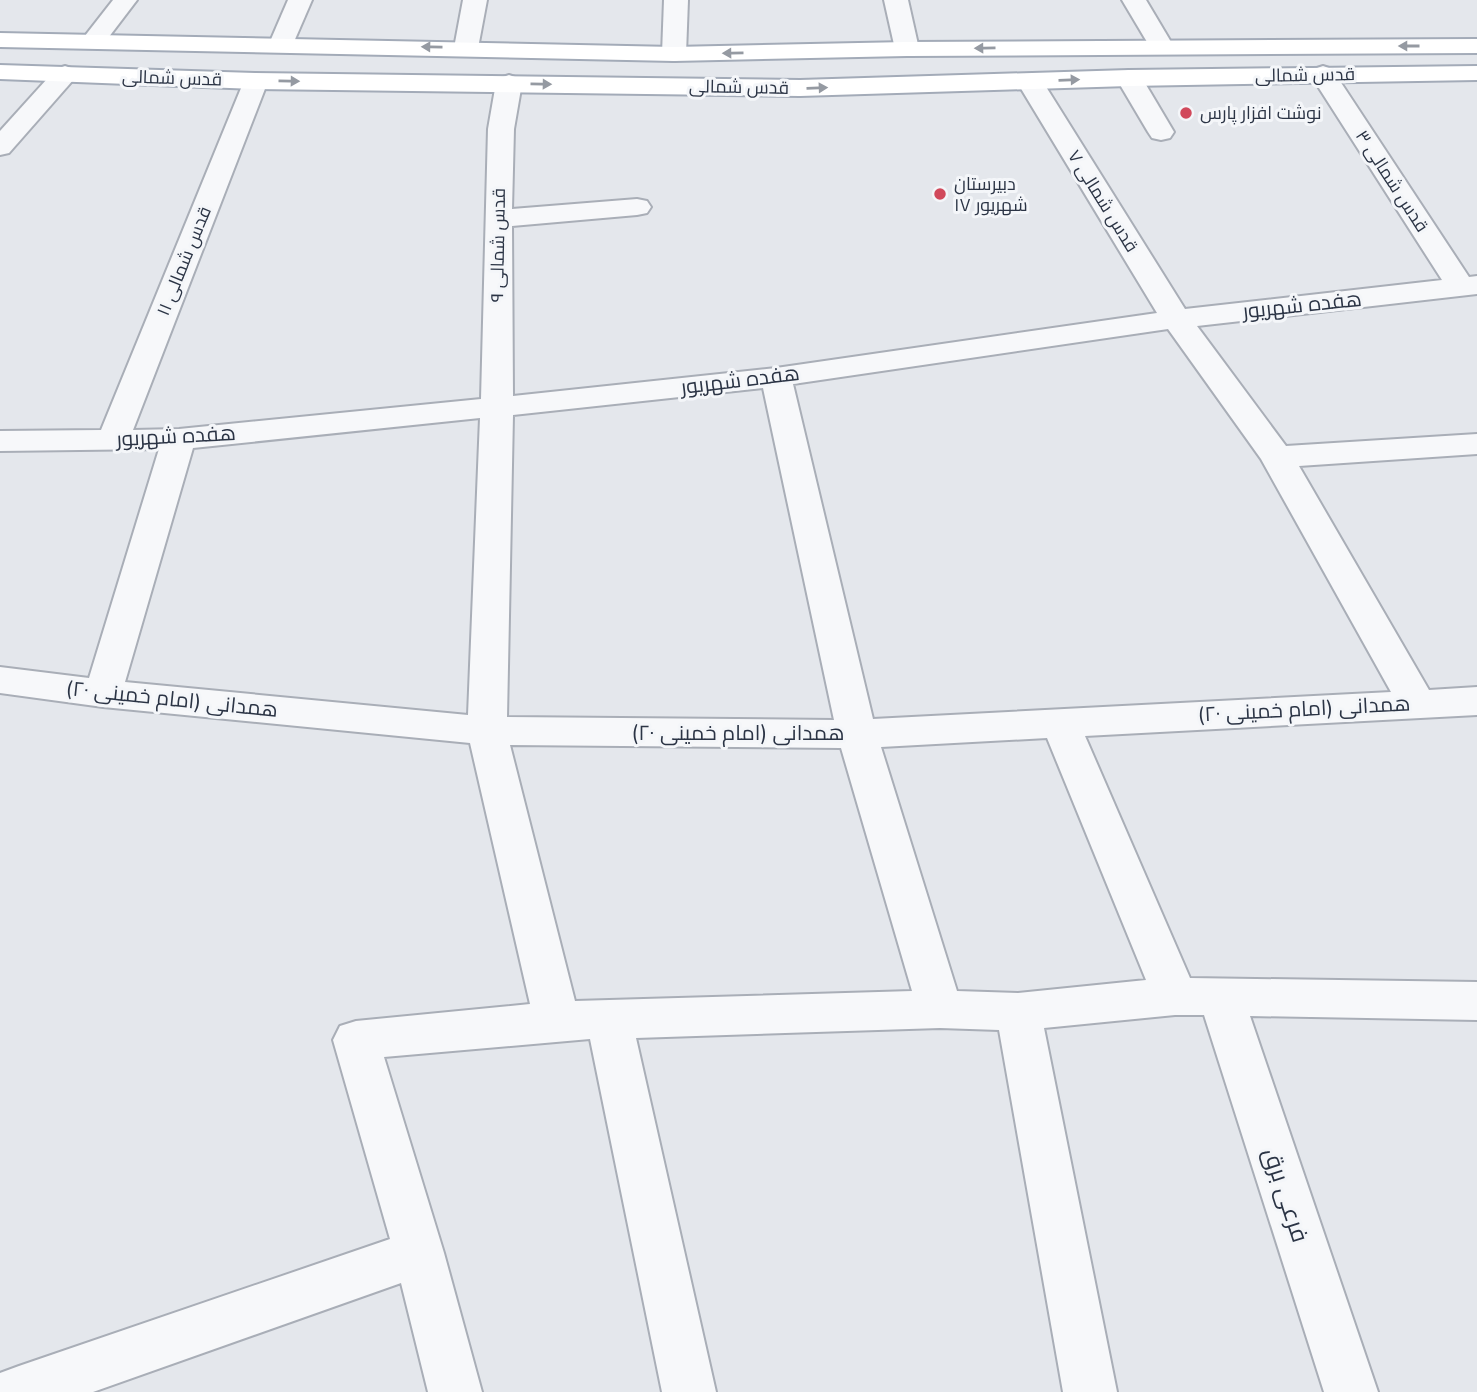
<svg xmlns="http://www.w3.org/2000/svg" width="1477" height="1392" font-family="'Nunito Sans',Cairo,sans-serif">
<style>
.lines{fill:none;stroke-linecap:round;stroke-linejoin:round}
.minor-casing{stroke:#a9aeb7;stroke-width:4}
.major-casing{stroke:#a3abb8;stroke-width:4}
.minor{fill:#f7f8fa;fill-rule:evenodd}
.major{fill:#fff;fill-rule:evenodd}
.oneway{fill:#959aa2}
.poi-dot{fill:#d1495b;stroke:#f4f6f9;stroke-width:2.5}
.labels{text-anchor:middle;stroke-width:6;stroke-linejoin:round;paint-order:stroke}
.far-street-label{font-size:18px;fill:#2b3445;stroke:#f4f6f9}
.far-poi-label{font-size:18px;fill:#2b3445;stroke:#f4f6f9;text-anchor:start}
.street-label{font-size:21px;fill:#2b3445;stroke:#f4f6f9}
.near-street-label{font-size:24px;fill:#2b3445;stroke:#f4f6f9}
</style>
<rect width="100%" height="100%" fill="#e4e7ec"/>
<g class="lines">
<g class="minor-casing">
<g id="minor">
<path d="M113,0H137L102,46L93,48L84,46L81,41Z"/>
<path d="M288,0H312L293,44L290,49L281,51L272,49L269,44Z"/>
<path d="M463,0H487L478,48L475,53L466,55L457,53L454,48Z"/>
<path d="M664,0H688L686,54L683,59L674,61L665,59L662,54Z"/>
<path d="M884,0H908L919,49L916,54L907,56L898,54L895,49Z"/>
<path d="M1122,0H1146L1174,47L1171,52L1162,54L1153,52Z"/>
<path d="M65,66L74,69L78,74L74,79L9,153L0,155V131L56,69Z"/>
<path d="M1323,66L1332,69L1469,277L1477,276V294L1197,326L1286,446L1477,434V454L1299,466L1429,690L1477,687V715L1085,736L1190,978L1477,982V1020L1250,1016L1378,1392H1324L1204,1015H1175L1044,1028L1117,1392H1063L999,1030L940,1028L636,1038L716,1392H662L590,1039L384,1057L444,1253L482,1392H428L401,1283L93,1392H0V1373L19,1366L390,1239L333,1040L340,1026L356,1021L530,1004L470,743L103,707L0,693V667L89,678L159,449L0,451V431L101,430L246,76L255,73L264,76L268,81L133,430L179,429L481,399L488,129L496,83L500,78L509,75L518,78L522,83L514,129L512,209L637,199L647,201L651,207L647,213L637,215L512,226L513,396L776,368L1157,313L1017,82L1021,77L1030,74L1039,77L1043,82L1185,309L1442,280L1310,74L1314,69ZM1168,329L1261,459L1391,692L873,719L793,384ZM763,388L834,720L507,717L513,415ZM480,418L468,715L125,682L193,448ZM1047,738L1146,980L1018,993L957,991L881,747ZM510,745L841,748L912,991L575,1001Z"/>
<path d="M1129,70L1138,73L1142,78L1174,132L1170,138L1161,140L1152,138L1148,132L1116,78L1120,73Z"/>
</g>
</g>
<g class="major-casing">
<g id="major">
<path d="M0,33L674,47L907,42L1477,39V53L907,56L674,61L0,47Z"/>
<path d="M0,65L255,73L800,80L1129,70L1477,66V80L1129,86L800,96L255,89L0,79Z"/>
</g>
</g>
<use href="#minor" class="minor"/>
<use href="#major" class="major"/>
</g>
<defs><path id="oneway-solid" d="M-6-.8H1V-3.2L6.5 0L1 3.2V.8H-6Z" transform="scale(1.75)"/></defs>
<g class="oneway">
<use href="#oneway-solid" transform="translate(1409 46) rotate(180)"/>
<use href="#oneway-solid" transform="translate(432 47) rotate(-179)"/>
<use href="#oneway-solid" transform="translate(985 48) rotate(179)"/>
<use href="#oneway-solid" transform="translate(733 53) rotate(179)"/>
<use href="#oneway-solid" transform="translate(1069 80) rotate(-2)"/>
<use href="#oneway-solid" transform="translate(289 81) rotate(1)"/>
<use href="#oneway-solid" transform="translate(541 84) rotate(1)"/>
<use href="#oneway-solid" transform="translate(817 88) rotate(-2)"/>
</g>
<g class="poi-dot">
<circle cx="1186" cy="113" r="7"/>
<circle cx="940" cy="194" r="7"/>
</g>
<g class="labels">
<g class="far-street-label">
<text transform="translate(1305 75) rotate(-1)" y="6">قدس شمالی</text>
<text transform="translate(172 78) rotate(2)" y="6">قدس شمالی</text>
<text transform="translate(739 87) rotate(1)" y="6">قدس شمالی</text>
<text transform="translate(1392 181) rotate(57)" y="6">۳ قدس شمالی</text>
<text transform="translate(1103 201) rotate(58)" y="6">۷ قدس شمالی</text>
<text transform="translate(498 245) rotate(-89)" y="6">قدس شمالی ۹</text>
<text transform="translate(184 261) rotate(-68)" y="6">قدس شمالی ۱۱</text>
</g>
<g class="far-poi-label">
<text x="1200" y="119">نوشت افزار پارس</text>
<text x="954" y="190">دبیرستان<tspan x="954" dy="21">۱۷ شهریور</tspan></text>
</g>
<g class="street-label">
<text transform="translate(1302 305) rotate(-6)" y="7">هفده شهریور</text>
<text transform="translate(740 380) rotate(-7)" y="7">هفده شهریور</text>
<text transform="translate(176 436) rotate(-3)" y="7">هفده شهریور</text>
<text transform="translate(172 699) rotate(6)" y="7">همدانی (امام خمینی ۲۰)</text>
<text transform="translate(1304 709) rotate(-3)" y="7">همدانی (امام خمینی ۲۰)</text>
<text x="738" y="740">همدانی (امام خمینی ۲۰)</text>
</g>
<g class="near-street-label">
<text transform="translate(1286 1195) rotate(72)" y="8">فرعی برق</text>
</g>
</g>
</svg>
